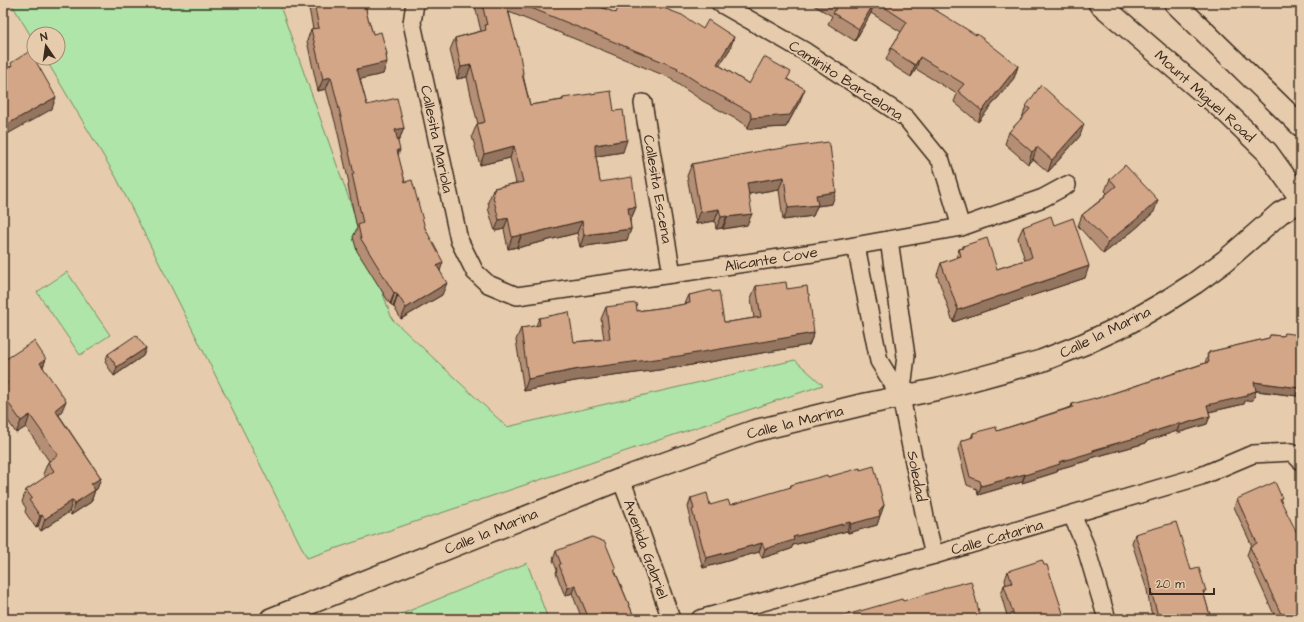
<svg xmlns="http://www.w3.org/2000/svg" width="1304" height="622" font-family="'Architects Daughter',sans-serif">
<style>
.green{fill:#afe5a8;stroke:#758863}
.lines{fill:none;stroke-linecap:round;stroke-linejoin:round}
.minor-casing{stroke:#3b2a1e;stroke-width:20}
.tertiary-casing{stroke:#3b2a1e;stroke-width:24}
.minor{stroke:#e6ccad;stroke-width:17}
.tertiary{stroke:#e6ccad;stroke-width:21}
.wall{fill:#b58f75;stroke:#3b2a1e}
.shaded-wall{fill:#94745f;stroke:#3b2a1e}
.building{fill:#d3a688;stroke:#3b2a1e}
.labels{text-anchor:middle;stroke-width:4;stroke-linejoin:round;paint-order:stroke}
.street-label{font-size:15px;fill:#3b2a1e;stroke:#e6ccad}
</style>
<rect width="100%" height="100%" fill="#e6ccad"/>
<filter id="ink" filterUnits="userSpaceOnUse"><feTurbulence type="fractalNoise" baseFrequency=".025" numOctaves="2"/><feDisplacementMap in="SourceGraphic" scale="8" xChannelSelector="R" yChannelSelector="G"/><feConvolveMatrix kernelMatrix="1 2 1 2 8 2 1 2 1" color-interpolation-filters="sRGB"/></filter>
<g filter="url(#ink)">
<g class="green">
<path d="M11,3H279L392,319L507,427L795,360L823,385L307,558L116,177L45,58H58V34H34V41Z"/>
<path d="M67,272L110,335L80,355L37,292Z"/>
<path d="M527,563L548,619H389Z"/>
</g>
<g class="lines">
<g class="minor-casing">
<g id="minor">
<path d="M415,3L412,23L459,240L475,272L488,284L517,296L672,274L826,251L961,227L1043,198L1067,185"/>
<path d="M720,3L806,52L906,118L941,161L961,227"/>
<path d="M643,103L672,274"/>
<path d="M889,240L906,356L901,397L926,522L934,555"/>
<path d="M856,246L879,361L901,397"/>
<path d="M621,479L635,516L671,619"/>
<path d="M1072,515L1085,545L1107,619"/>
<path d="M700,619L934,555L1201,476L1253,454L1292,452L1301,461"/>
</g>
</g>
<g class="tertiary-casing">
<g id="tertiary">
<path d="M1099,3L1228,114L1267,152L1301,199"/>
<path d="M1175,3L1301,126"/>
<path d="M271,619L621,479L754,431L861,405L939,389L1041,361L1084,344L1125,325L1165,302L1195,283L1225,261L1280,213L1301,201"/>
</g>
</g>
<use href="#minor" class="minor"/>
<use href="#tertiary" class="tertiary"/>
</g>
<g class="wall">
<path d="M308,3H365L367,15L373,34L387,54L383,74L360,79L367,105L404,128L399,140H398V156L405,182L425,228L440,271L442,295L401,319L394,307H393L391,304H390L357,251L353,237L357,228L348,186L349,183L337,129L326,89L318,91L307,41L311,29H313Z"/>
<path d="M476,3H590L616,13L653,4L730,49L719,65L749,84L788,80L800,101L786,127L747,129L745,124L703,101L673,81V79L509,12L523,75L530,105L562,100L563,98L614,111L623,152L596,156L600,182L636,207L631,219H630L631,229L627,240L580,247L577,233L517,248V247L508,249L504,229L495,231L488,208L489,206L488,202L493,190H494V188L516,183L510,158L480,165L472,136L477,124H478L472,100L467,77L457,79L450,50L455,38L481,31L475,6Z"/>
<path d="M810,3H924L1018,66L1014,78L978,122L954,102L957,94L916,69L911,77L892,65V64L886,60L891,48L901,32L871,13L855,41L828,24L832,16Z"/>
<path d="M1026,106L1080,136L1048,172L1033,159L1028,164L1005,144L1009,132L1022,118Z"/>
<path d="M770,150L832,204L817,206L813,216L783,220L779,189L749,194L747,225L723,229L722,228L716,229L715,221L696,224L687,176L692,164Z"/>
<path d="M1110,179L1154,212L1134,230L1103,254L1078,226L1082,215L1103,198L1104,196L1107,193L1105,191Z"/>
<path d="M1054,225L1085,278L953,322L937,275L941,263L956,258L959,249L963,248V246L997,269L1025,260L1018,238L1023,227Z"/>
<path d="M756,286L787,289L814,333L809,345L674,368L575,381L524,391L516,340L521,328L536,326L539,318L574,342L604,339L601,319L606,307L637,311L674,306L685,304L689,295L712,292L724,322H729L754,318L751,298Z"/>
<path d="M1284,333L1300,388L1297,396L1256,391L1253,400L1245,401L1244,404L1209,412L1210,416L1207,424L1177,433V431L1147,441L1146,443L1091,458L1090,460L1058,469L1057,472L1022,483V482L978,495L977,489L967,485L958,449L961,441L971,438L973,433L997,431L1071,407L1072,404L1095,399L1205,363L1209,352L1269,338L1270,335L1283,336Z"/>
<path d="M146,348L143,356L114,376L105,362L108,354Z"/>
<path d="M46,359L43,367L61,413L59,415L101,478L97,489L95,490L91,502L71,515L69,512L41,531L38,527L36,528L25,512L26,508L22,502L26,490L46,477L43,474L48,462L49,461L26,427L16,433L3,413V361Z"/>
<path d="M860,470L884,505L880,515L877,525L848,533L847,531L793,545L791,549L762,558L759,552L703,568L689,519L690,515L688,507L691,498L710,505H730L790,488L791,485Z"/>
<path d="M1237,499L1281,501L1301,619H1276L1247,555L1250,547L1252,546L1234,507Z"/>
<path d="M1135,534L1191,570L1206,591L1204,595L1211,619H1153L1150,607L1147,590L1132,543Z"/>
<path d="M556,551L615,571L635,619H582L572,593L565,596L556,573L557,570L553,560Z"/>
<path d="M1008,571L1064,616L1068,619H1008L1001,595L1004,585H1006L1005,580Z"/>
</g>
<g class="shaded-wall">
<path d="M874,3L871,13L855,41L859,29Z"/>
<path d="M734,37L730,49L713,76L717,64Z"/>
<path d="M386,54H387L384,63L387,62L383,74L352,81L357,69Z"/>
<path d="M920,57L916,69L911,77L915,65Z"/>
<path d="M471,65L467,77L457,79L461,67Z"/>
<path d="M1018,66L1014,78L978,122L982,111Z"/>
<path d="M331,77L326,89L318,91L323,79Z"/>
<path d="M805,89L800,101L786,127L747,129L752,118Z"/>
<path d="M56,97L52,109L4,136L3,139V129L4,126Z"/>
<path d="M1084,124L1080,136L1048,172L1052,160Z"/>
<path d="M404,128L399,140L391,141L395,130Z"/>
<path d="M627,140L623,152L591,157L595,145Z"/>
<path d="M514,146L510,158L480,165L484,154Z"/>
<path d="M1037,147L1033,159L1028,164L1032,152Z"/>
<path d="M397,150H400L396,161Z"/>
<path d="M784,177L779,189L743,195L747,183Z"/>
<path d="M836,192L832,204L817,206L813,216L783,220L788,208L816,195Z"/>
<path d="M1158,200L1154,212L1134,230L1103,254L1108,242Z"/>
<path d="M636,207L631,219L624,220L628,208Z"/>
<path d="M719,209L715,221L696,224L700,212Z"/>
<path d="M752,214L747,225L723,229L727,217Z"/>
<path d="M727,216L722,228L716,229L721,217Z"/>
<path d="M508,218L504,229L495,231L499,220Z"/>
<path d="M582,221L577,233L517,248L521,236Z"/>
<path d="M631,229L627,240L580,247L584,235Z"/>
<path d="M521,235L517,247L508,249L512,237Z"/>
<path d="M443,262L439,274L437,266Z"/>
<path d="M1089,266L1085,278L953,322L958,310Z"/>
<path d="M447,283L442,295L401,319L406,308Z"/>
<path d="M395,292L391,304H390L394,293Z"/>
<path d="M397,295H398L394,307H393Z"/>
<path d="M814,333L809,345L674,368L575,381L524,391L528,379L579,369Z"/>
<path d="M146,348L143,356L114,376L117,367Z"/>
<path d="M46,359L41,371L40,363Z"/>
<path d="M1254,382L1300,388L1297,396L1251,390Z"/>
<path d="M1256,391L1253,400L1245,401L1244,404L1204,413L1207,405Z"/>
<path d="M66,401L61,413L51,421L55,410Z"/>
<path d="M30,415L26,427L16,433L21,421Z"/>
<path d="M1210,416L1207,424L1177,433L1180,425Z"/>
<path d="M1180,423L1177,431L1147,441L1146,443L1091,458L1090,460L1058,469L1057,472L1022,483L1025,475L1059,462L1149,433Z"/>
<path d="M1025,474L1022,482L978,495L981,486Z"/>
<path d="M101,478L97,489L95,490L91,502L71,515L75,503L91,484Z"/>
<path d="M73,500L69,512L41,531L45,519Z"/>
<path d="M884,505L881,514L879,517L880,516L877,525L848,533L851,524L879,511Z"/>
<path d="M42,515L38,527L36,528L40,516Z"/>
<path d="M850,522L847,531L793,545L791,549L762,558L765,549L793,537Z"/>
<path d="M762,543L759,552L703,568L706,558Z"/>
<path d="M575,585L572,593L565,596L568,588Z"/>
</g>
<g class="building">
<path d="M314,3H365L367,15L373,34L381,32L387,54H386L387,62L357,69L367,105L397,98L404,128L395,130L400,150H397L405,182L412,180L425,228L443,262L437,266L447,283L406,308L398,295H397L395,292L394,293L361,239L358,225L363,223L352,174H354L341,117L331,77L323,79L311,29L319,28Z"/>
<path d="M482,3H506L520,55L523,73L522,74L530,105L563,100V98L611,91L614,111L623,110L627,140L595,145V150L600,182L632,177L636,207L628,208L631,229L584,235L582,221L521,236V235L512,237L508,218L499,220L493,197L494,196L493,190H495L494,188L523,182L514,146L484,154L477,124L485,122L477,88L471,65L461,67L455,38L486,30L485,25H487Z"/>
<path d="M519,3H590L616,13L620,3H653V4L682,15L703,29L708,20L734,37L717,64L749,84L764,57L791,72L787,79L805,89L790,115L752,118L750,112L708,89L677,69L678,68Z"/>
<path d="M834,3H874L859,29L833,13L838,5Z"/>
<path d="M878,3H924L976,35L977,34L1018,66L982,111L958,91L964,84L920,57L915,65L896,53L897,52L891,48L907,22Z"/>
<path d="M30,51L56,97L4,126L6,132L3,133V69L12,66L11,63Z"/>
<path d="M1041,85L1084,124L1052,160L1037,147L1032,152L1009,132L1030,109L1026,106Z"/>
<path d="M828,142L829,145H830L832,162H833L836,192L816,195L818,205L788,208L784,177L747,183L752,214L727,217V216L721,217L719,209L700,212L692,164L771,149L770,150Z"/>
<path d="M1125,165L1158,200L1138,218L1108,242L1082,215L1105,197L1104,196L1116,186L1110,179Z"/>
<path d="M1051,216L1054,225L1073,218L1089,266L958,310L941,263L961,256L959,249L964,248L963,246L987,238L997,269L1028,259L1032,257L1023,227Z"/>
<path d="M786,282L787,289L807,286L808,294H809L814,333L679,356L579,369L528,379L521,328L540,325L539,318L569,312L574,342L610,339L606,307L636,303L637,311L674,306L690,303L689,295L711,290L712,292L719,291L724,322H729L761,317L756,286Z"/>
<path d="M1284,333L1301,335V382L1300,388L1254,382L1256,391L1246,394L1247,396L1207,405L1210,416L1180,425V423L1149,433V434L1093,450V452L1059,462L1060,464L1025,475V474L981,486L980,481L970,477L961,441L973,437V433L996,427L997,431L1073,407L1072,404L1095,398V399L1209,362L1207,354H1209V352L1269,338L1270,335L1283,336Z"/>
<path d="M136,335L146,348L117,367L108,354Z"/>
<path d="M34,341L46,359L40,363L66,401L55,410L101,478L91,484L95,490L75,503L73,500L45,519L42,515L40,516L29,500L32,498L26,490L54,471L48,462L58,455L30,415L21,421L3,395V386L7,383L3,377V361Z"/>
<path d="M874,466L884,505L879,511L880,516L851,524L850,522L793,537L794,540L765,549L762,543L706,558L692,510L694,509L691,498L707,493L710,505L728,500L730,505L791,487V485L827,475L828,477L860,468V470Z"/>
<path d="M1275,482L1282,498L1280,499L1298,535L1300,534L1301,536V619H1284L1282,613L1281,614L1250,547L1257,543L1237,499Z"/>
<path d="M1176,522L1191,570L1199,568L1206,591H1203L1211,619H1159L1153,598L1150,582L1135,534Z"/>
<path d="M592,537L605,542L616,569H614L635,619H589L575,585L568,588L559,565L561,564L556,551Z"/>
<path d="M1042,560L1044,565H1047L1064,616L1067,615L1068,619H1015L1004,585L1012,583L1008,571Z"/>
<path d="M971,581L981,619H842L843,616L902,599L903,601L943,589V588Z"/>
</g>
</g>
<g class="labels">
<g class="street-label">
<text transform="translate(846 80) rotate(33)" y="5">Caminito Barcelona</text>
<text transform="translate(1205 96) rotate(42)" y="5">Mount Miguel Road</text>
<text transform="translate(437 139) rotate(78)" y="5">Callesita Mariola</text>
<text transform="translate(658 189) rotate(80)" y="5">Callesita Escena</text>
<text transform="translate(771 259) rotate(-9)" y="5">Alicante Cove</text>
<text transform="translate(1105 332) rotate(-26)" y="5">Calle la Marina</text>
<text transform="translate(795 422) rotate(-14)" y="5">Calle la Marina</text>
<text transform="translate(917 476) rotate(79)" y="5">Soledad</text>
<text transform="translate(491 531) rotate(-22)" y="5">Calle la Marina</text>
<text transform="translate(997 537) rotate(-16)" y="5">Calle Catarina</text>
<text transform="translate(646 549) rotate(70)" y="5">Avenida Gabriel</text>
</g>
</g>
<rect width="1304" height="622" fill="none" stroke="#e6ccad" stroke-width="16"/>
<rect x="8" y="8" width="1288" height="606" fill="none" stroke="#3b2a1e" stroke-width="1.5" filter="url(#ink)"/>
<g transform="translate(46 46) rotate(347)"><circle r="19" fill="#e6ccad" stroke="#a28b74"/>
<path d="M0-3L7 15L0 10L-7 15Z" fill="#3b2a1e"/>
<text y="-6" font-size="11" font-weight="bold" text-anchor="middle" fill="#3b2a1e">N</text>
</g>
<path d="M1150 588v6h64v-6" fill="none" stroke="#3b2a1e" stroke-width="2"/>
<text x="1156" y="588" font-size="12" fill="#3b2a1e" stroke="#e6ccad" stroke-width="3" paint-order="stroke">20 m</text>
</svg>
